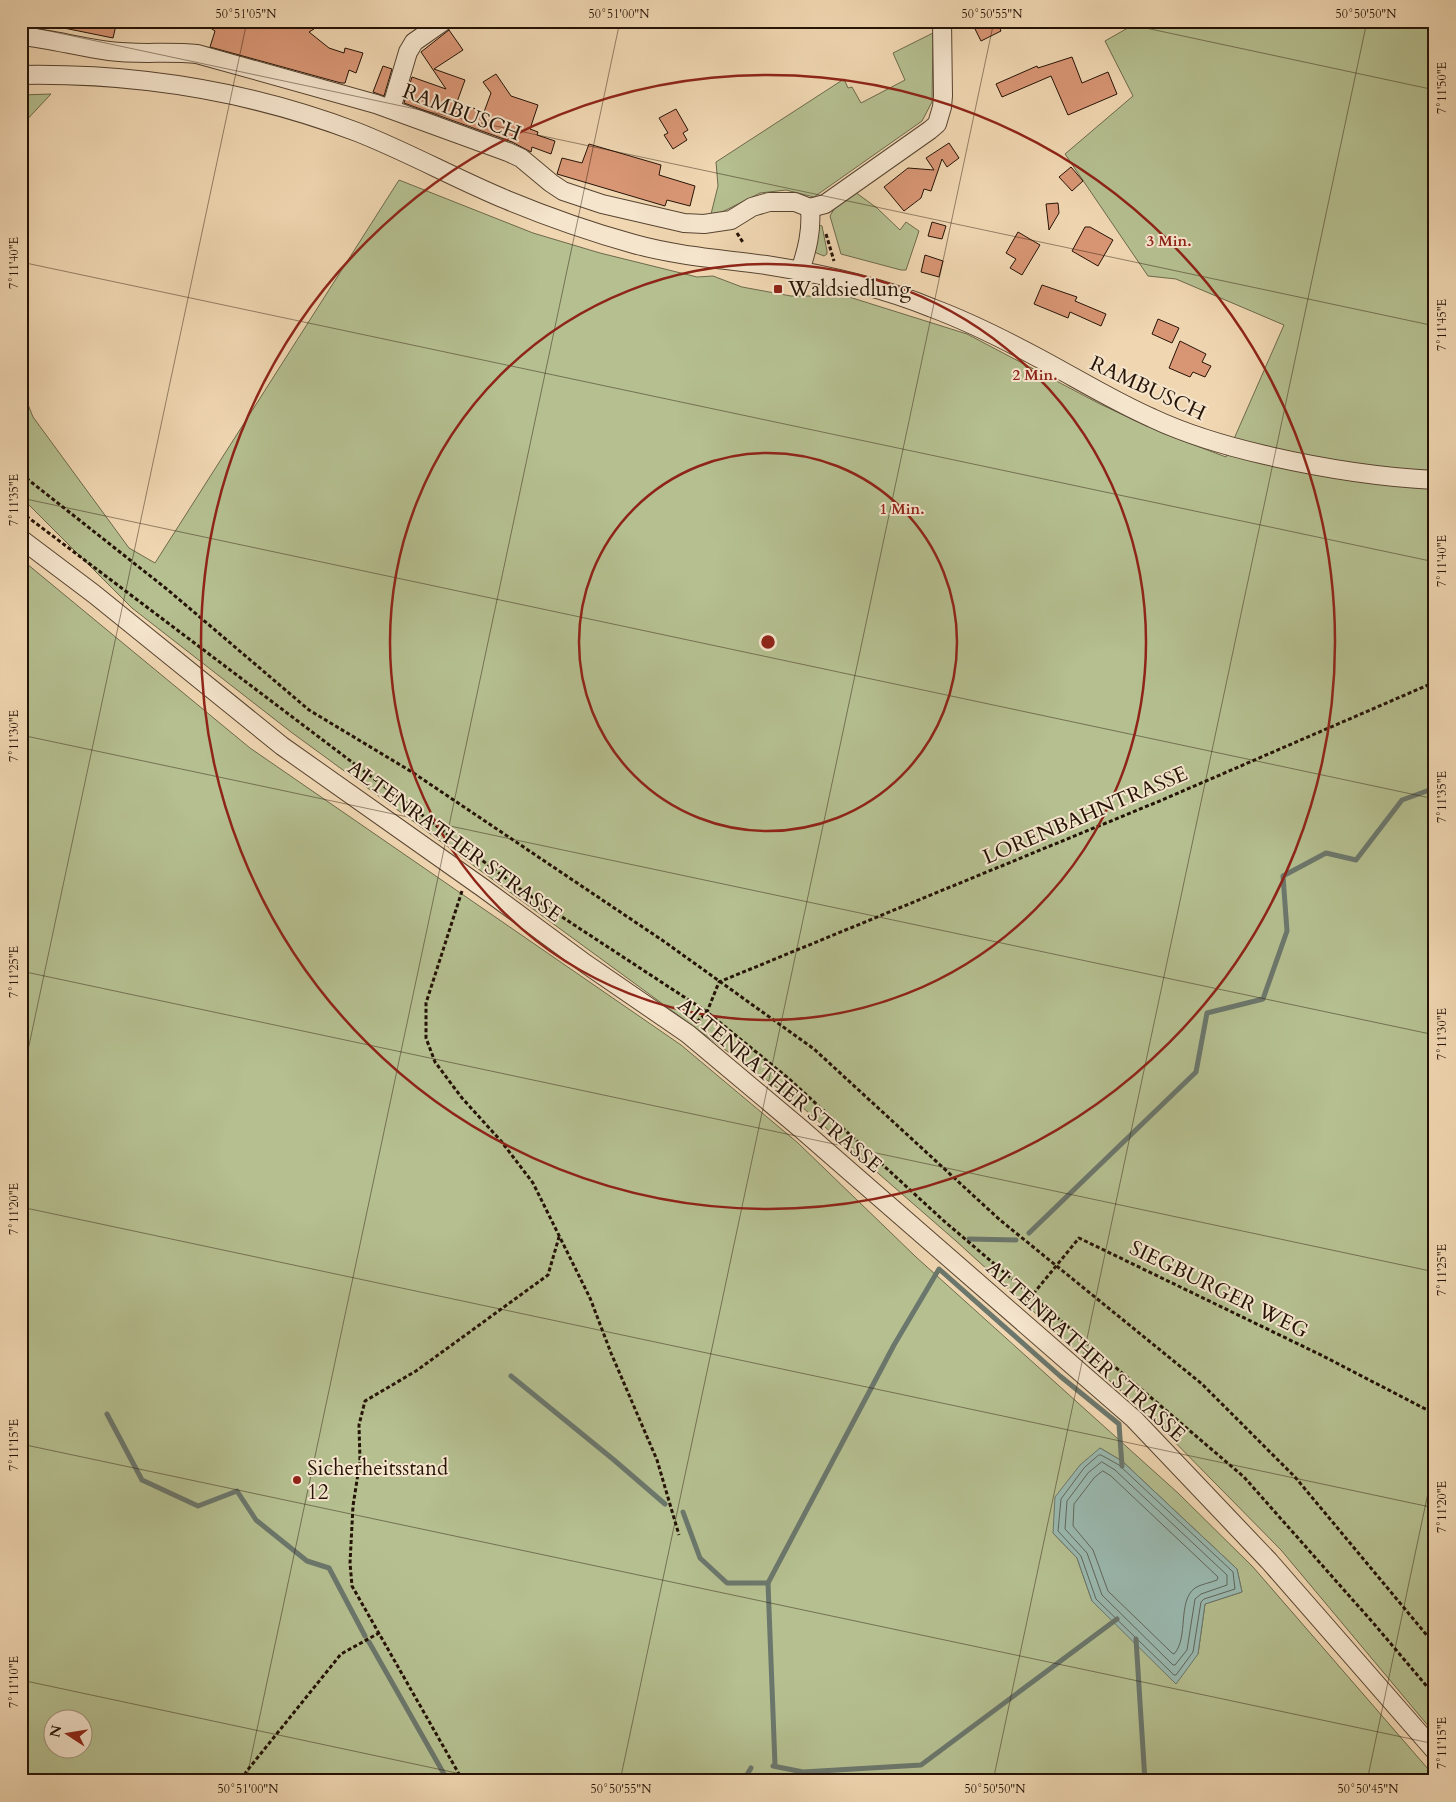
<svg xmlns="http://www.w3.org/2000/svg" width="1456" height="1802" font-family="Cardo,serif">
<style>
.green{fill:#b5bf90;stroke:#6d694b;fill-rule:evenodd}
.water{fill:#9ab9b0;stroke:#6b776c}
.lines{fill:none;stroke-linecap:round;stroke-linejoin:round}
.shore{stroke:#60665b;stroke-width:1}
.stream{stroke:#6b776c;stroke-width:5}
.building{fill:#d99675;stroke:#251306}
.minor-casing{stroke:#584431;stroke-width:20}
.path{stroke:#251306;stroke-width:3;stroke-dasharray:4 2.5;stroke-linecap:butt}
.minor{stroke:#f5e5cd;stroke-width:18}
.ticks{fill:none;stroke:#251306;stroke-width:1;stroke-opacity:0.45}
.ring{fill:none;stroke:#8f2418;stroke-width:2.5}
.poi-dot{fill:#8f2418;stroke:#f5e5cd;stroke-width:2}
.labels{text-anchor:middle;stroke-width:4;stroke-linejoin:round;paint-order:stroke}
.street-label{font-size:21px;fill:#251306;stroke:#f5e5cd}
.poi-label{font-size:21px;fill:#251306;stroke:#f5e5cd;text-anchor:start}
.centre{fill:#8f2418;stroke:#f5e5cd;stroke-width:2.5}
.ring-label{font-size:15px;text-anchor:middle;font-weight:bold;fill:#8f2418;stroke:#f5e5cd;stroke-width:4;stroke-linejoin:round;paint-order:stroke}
.neatline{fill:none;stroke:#251306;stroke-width:2}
.ticks-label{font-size:12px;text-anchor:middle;fill:#251306}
</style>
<rect width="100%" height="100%" fill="#f0d7b2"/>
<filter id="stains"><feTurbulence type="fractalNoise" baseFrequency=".004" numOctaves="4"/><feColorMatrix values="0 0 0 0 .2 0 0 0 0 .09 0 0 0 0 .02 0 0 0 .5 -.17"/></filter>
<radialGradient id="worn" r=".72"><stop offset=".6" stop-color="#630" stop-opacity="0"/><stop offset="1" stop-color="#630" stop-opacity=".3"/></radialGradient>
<g class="green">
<path d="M21,21H47L44,28L21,23Z"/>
<path d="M1140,21H1435V1734L1281,1550L1154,1421L956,1241L794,1100L291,732L132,608L21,497V387L33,417L129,548L155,563L399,180L533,233L600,253L697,277L713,276L742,287L791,296H846L967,334L1100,404L1162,433L1226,457L1284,325L1176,279L1148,276L1065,154L1133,96L1105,41Z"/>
<path d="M933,33L932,102L922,121L814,197L786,190L760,193L710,218L718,186L716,162L844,79L848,88L852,87L861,103L905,80L893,53Z"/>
<path d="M51,94L21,126V95Z"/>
<path d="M855,192L877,208L900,230L906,222L919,231L906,270H901L841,254L830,216L834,209Z"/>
<path d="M819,225L822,226L827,251V254L824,256L814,252Z"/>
<path d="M21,559L250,748L681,1045L798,1143L916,1257L1178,1493L1253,1567L1435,1777V1781H21ZM1100,1448L1122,1461L1237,1569L1242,1592L1205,1604L1198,1654L1092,1601L1077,1558L1053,1533ZM52,1720H82V1750H52Z"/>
</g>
<path class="water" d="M1100,1448L1122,1461L1237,1569L1242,1592L1205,1604L1198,1654L1176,1684L1092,1601L1077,1558L1053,1533L1055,1497L1080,1465Z"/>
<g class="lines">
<g class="shore">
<path d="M1099,1455H1101L1119,1465L1233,1572L1235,1589L1204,1599L1201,1602L1193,1652L1176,1675H1174L1096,1599L1081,1556L1058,1531L1061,1499L1084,1468Z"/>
<path d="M1102,1462L1115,1470L1227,1575V1585L1201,1594L1195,1599L1187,1650L1175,1665H1173L1102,1595L1087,1553L1065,1529L1067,1501L1088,1473Z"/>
<path d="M1103,1471L1111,1476L1218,1577L1217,1580C1210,1583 1201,1584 1195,1588C1177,1601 1189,1638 1174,1654L1172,1653L1108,1591L1093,1550L1073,1526L1074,1504L1094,1478Z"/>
</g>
<g class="stream">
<path d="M1029,1233L1196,1072L1207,1013L1263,999L1287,931L1283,876L1326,853L1356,860L1402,800L1435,788"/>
<path d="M969,1239L1016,1240"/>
<path d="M511,1376L614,1460L665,1504"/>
<path d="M107,1414L142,1480L198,1506L237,1491L256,1520L307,1561L329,1568L365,1636"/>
<path d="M683,1512L700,1558L727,1583H768"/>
<path d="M1136,1639L1145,1781"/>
<path d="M369,1642L448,1781"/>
<path d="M775,1765L768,1583L894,1345L939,1269L1060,1376L1119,1424L1122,1466"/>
<path d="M773,1766L803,1772L921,1765L1117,1619"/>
<path d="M743,1781L751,1768"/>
</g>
</g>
<g class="building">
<path d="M60,21H117L113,38L59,27Z"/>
<path d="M200,21H282L289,29L298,21H308L314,29L309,32L329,48L344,53L345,48L363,53L356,73L349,70L345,83H341L210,47L215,31Z"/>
<path d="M971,21H997L1001,31L981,41Z"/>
<path d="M449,30L463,50L434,69L465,80L457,102L484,112L491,93L483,82L496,74L511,96L538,105L530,129L538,132L537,135L555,141L551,154L532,147L531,152L512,142L404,103L412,77L446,89L421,52Z"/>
<path d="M1072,57L1082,83L1108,72L1117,94L1068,115L1051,76L1002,97L996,84L1037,66L1038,68Z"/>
<path d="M383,66L392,69L384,96L373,92Z"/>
<path d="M676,109L688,130L683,133L687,140L673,149L664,135L668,133L659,118Z"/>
<path d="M949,143L959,158L947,167L942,159L931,191L924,189L921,198L904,211L884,187L908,168L934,170L926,158Z"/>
<path d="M589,144L661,165L659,175L695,186L690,206L667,200L665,206L557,174L562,158L582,163Z"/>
<path d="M1071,167L1083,181L1072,191L1059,177Z"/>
<path d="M1058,203L1059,213L1049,230L1046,204Z"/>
<path d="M932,222L946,226L942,239L928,236Z"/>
<path d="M1085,227H1090L1113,240L1098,266L1072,251Z"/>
<path d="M1018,232L1040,245L1022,275L1010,268L1016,259L1006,253Z"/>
<path d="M925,255L943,261L939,277L921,272Z"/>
<path d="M1042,285L1077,297L1075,301L1106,314L1101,326L1070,312L1068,318L1034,304Z"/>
<path d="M1158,319L1179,328L1172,343L1152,334Z"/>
<path d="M1180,341L1206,354L1202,362L1211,366L1205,377L1193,372L1190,377L1169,368Z"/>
</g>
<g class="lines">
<g class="minor-casing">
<g id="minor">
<path d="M21,36C51,39 79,47 109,51C138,55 168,51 197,54L376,104L508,152L521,158L551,183L563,191L602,204L684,223L704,224L731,220L752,207L769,202H795L810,208"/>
<path d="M21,75C137,73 249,91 357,132C408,152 456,179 507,200C548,217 591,232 634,244C677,256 722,259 766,265C823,274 879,286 932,308C967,321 1001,338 1033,355C1073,376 1111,400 1152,418C1188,435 1226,446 1265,455C1321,468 1377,477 1435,480"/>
<path d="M391,109L408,52L414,42L444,21"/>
<path d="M810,208L825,204L930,130L937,124L942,107L943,96L942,21"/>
<path d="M800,271C807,250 812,231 810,208"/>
<path d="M21,539L94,594L282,746L483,888L586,964L688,1034L800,1128L1134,1419L1269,1561L1435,1751"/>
</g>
</g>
<g class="path">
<path d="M737,233L744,244"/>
<path d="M826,234L834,261"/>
<path d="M21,474L168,590L309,710L412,772L662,940L814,1049L1000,1220L1202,1384L1295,1477L1435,1645"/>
<path d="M21,512L524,892L707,1012L788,1078L944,1221L1244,1477L1375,1625L1435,1696"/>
<path d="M462,891L426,1003V1038L435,1062L462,1098L501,1141L533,1183L590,1298L611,1353L657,1460L679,1535"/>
<path d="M697,1022L707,1012L719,982L1162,800L1435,682"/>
<path d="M1025,1304L1079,1238L1323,1356L1435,1414"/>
<path d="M242,1781L246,1772L341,1654L379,1633"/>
<path d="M463,1781L352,1586L350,1563L353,1506L360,1461L359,1425L365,1401L416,1371L548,1275L559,1237"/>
</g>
<use href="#minor" class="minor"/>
</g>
<path class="ticks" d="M1113,21L1435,90M21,25L1435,326M21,262L1435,562M21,498L1435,799M21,735L1435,1035M21,971L1435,1272M21,1083L247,21M21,1207L1435,1508M21,1444L1435,1744M21,1680L494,1781M246,1781L620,21M620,1781L994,21M993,1781L1367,21M1367,1781L1435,1460"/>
<g class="ring">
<circle cx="768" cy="642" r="189"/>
<circle cx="768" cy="642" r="378"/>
<circle cx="768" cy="642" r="567"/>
</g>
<g class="poi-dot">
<rect x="773" y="284" width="10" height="10" rx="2.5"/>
<circle cx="297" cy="1480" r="5"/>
</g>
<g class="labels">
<g class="street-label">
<text transform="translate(462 112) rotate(21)" y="7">RAMBUSCH</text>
<text transform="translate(1148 388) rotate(25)" y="7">RAMBUSCH</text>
<text transform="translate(1085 815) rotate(-23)" y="7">LORENBAHNTRASSE</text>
<text transform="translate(455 841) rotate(36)" y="7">ALTENRATHER STRASSE</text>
<text transform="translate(780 1085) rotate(40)" y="7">ALTENRATHER STRASSE</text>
<text transform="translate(1219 1289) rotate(26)" y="7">SIEGBURGER WEG</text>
<text transform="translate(1086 1351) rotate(42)" y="7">ALTENRATHER STRASSE</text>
</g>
<g class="poi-label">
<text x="788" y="296">Waldsiedlung</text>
<text x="307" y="1475">Sicherheitsstand<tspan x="307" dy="24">12</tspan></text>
</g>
</g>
<circle cx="768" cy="642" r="8" class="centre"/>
<g class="ring-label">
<text x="1169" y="246">3 Min.</text>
<text x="1035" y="380">2 Min.</text>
<text x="902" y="514">1 Min.</text>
</g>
<rect width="1456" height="1802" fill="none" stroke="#f0d7b2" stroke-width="55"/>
<g transform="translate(68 1734) rotate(282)"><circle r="24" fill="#f5e5cd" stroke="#a2917d"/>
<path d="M0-4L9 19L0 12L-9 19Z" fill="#8f2418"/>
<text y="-8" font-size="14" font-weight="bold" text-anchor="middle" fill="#251306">N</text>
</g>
<rect x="28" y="28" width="1400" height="1746" class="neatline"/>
<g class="ticks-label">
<text x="246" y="18">50°51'05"N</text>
<text x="619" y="18">50°51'00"N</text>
<text x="992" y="18">50°50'55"N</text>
<text x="1366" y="18">50°50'50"N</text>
<text transform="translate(1442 88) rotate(-90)" y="4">7°11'50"E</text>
<text transform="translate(14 263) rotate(-90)" y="4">7°11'40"E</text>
<text transform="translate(1442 325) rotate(-90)" y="4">7°11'45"E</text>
<text transform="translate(14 500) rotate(-90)" y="4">7°11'35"E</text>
<text transform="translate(1442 561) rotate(-90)" y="4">7°11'40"E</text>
<text transform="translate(14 736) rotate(-90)" y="4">7°11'30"E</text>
<text transform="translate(1442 797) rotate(-90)" y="4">7°11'35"E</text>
<text transform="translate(14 972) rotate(-90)" y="4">7°11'25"E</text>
<text transform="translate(1442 1034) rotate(-90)" y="4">7°11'30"E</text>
<text transform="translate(14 1209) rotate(-90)" y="4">7°11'20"E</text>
<text transform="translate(1442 1270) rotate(-90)" y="4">7°11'25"E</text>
<text transform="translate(14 1445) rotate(-90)" y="4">7°11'15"E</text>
<text transform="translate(1442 1507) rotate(-90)" y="4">7°11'20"E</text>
<text transform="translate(14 1682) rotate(-90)" y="4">7°11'10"E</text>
<text transform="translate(1442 1743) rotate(-90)" y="4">7°11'15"E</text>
<text x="248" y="1793">50°51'00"N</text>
<text x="621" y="1793">50°50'55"N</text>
<text x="995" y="1793">50°50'50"N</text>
<text x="1368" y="1793">50°50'45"N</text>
</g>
<rect width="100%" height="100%" filter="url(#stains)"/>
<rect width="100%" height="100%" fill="url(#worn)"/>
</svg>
